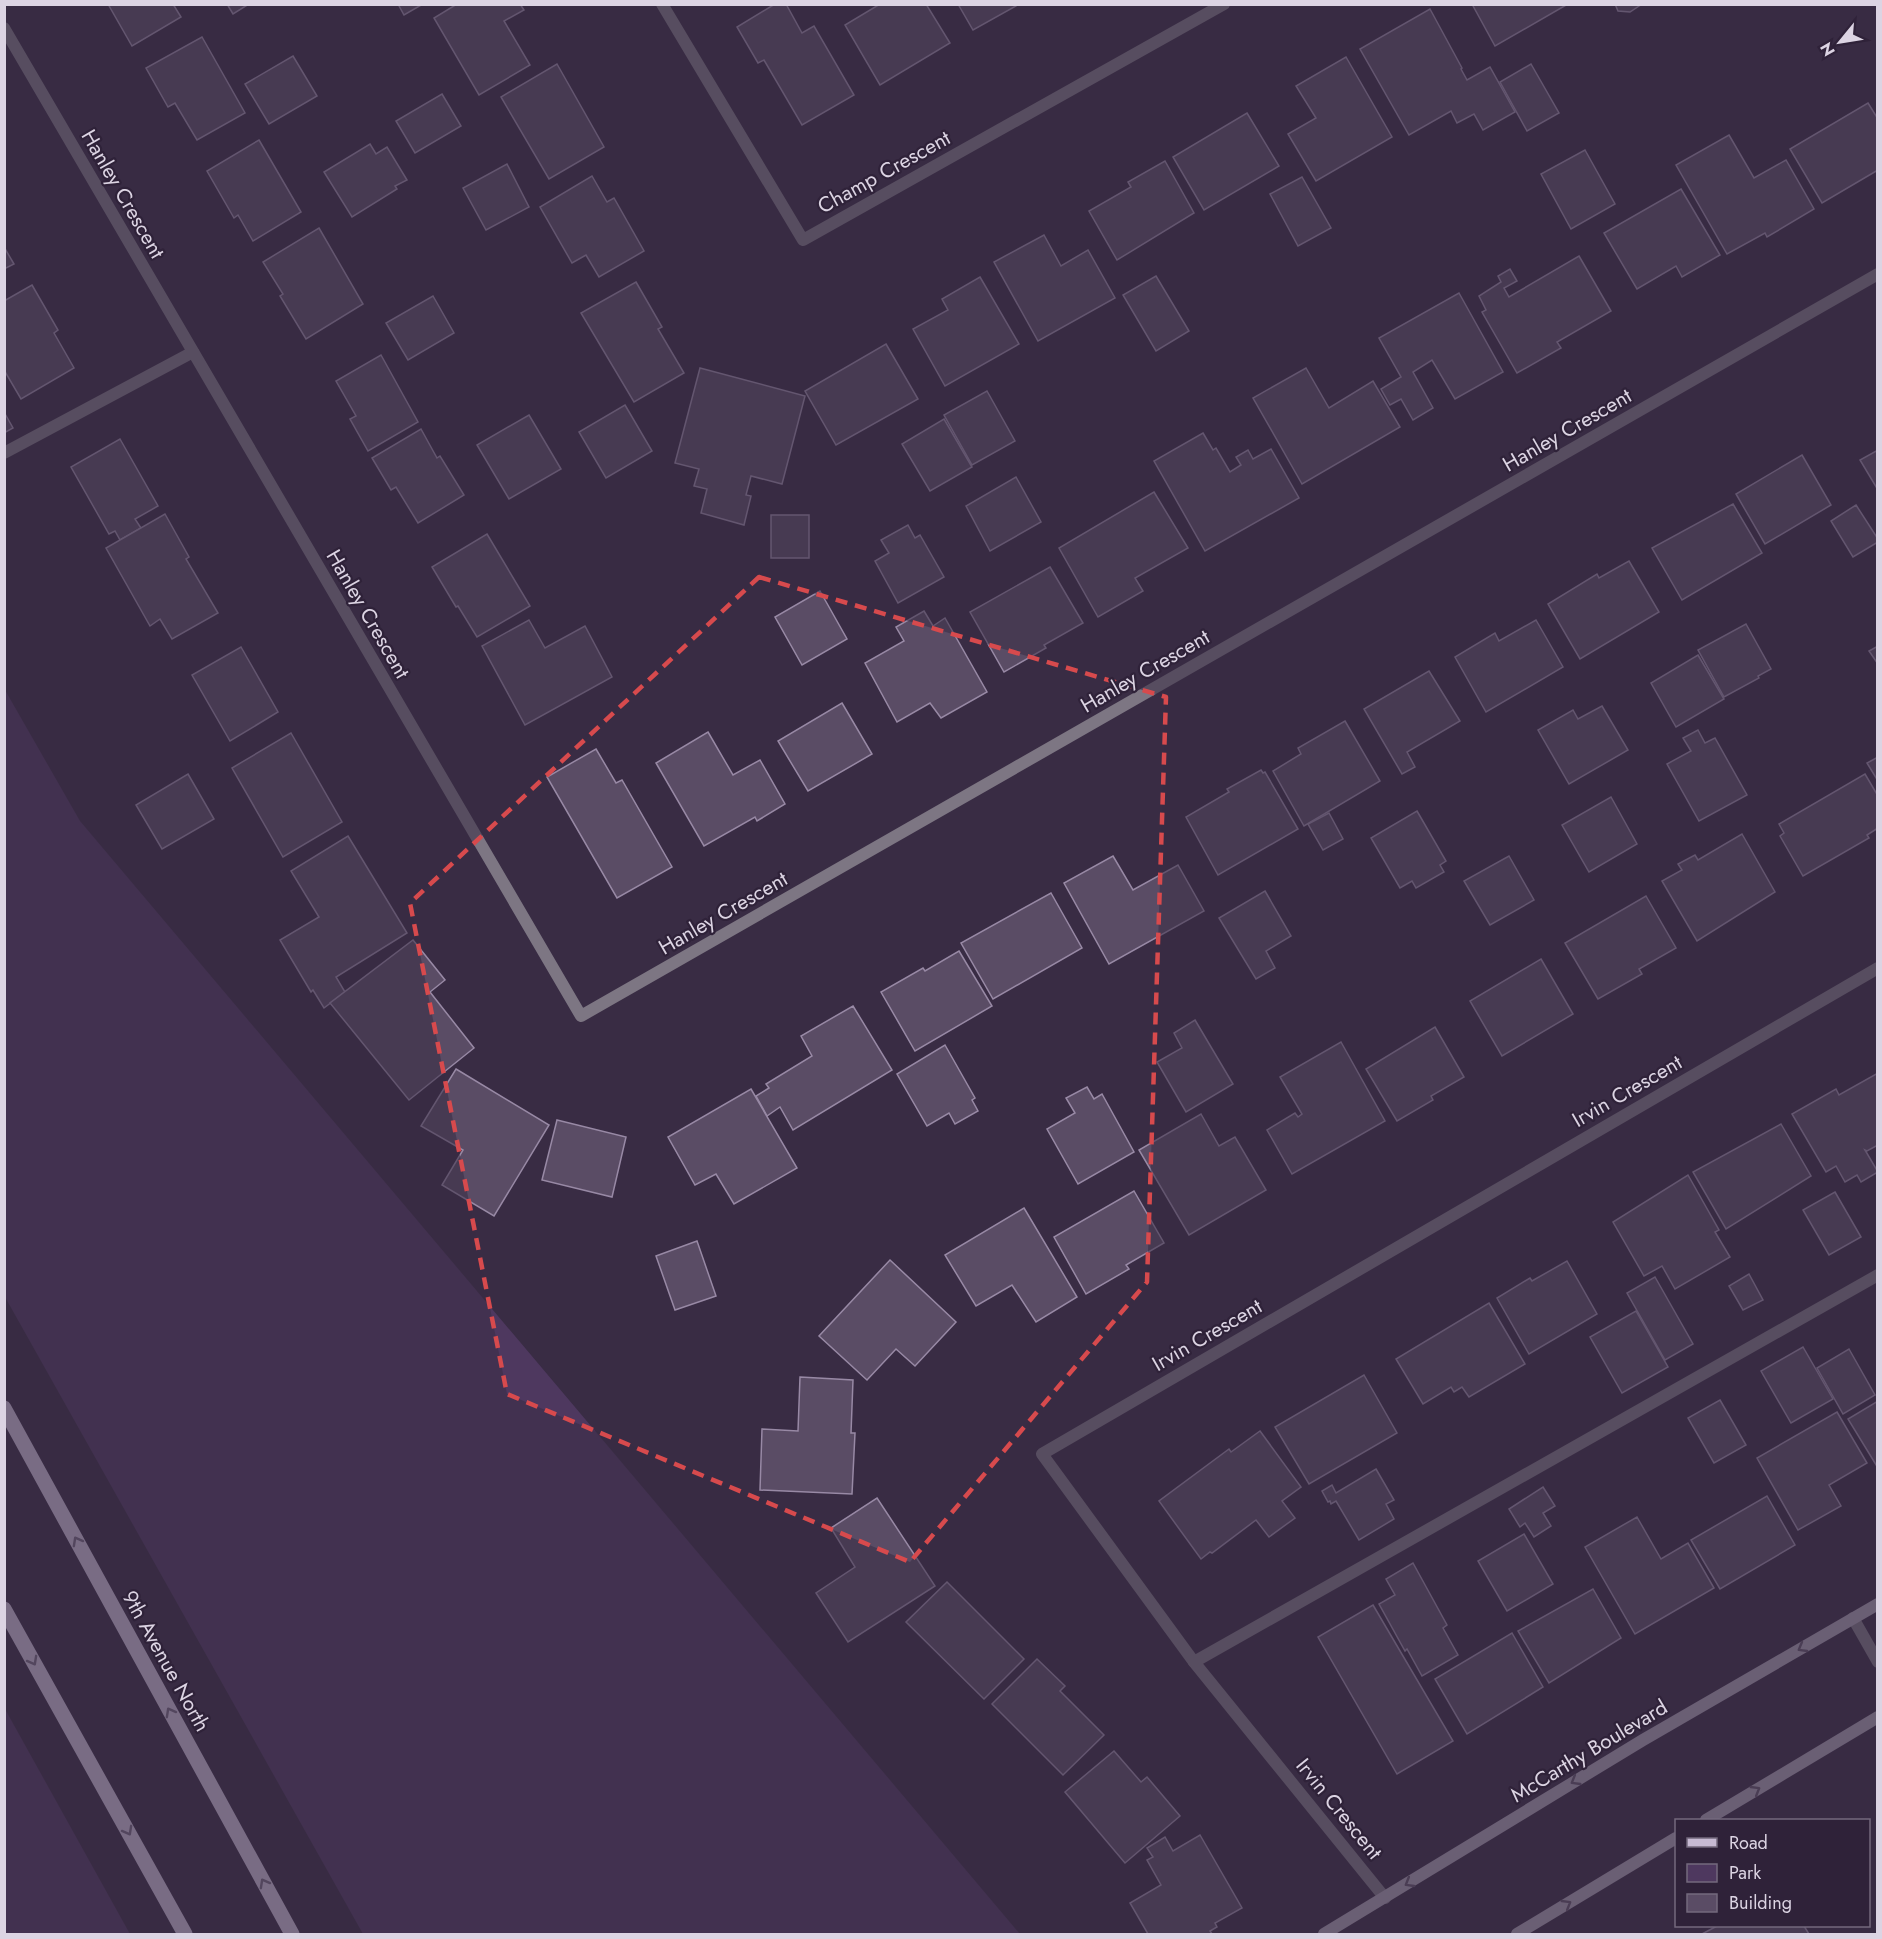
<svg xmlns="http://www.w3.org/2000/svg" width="1882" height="1939" font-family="Jost,sans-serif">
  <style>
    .green { fill: #4e385f }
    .building { fill: #5a4c65; stroke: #9889a5; stroke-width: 1.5 }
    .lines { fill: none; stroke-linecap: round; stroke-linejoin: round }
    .lane { stroke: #7d7683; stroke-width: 12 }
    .street { stroke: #7d7683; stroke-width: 12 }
    .secondary { stroke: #a79db0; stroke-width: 12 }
    .primary { stroke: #c7bad3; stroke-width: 15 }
    .oneway { stroke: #73667e }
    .oneway2 { stroke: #5f5369 }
    .marked { fill: none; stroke: #d74a4d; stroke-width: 4.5; stroke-dasharray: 12 8; stroke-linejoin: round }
    .labels { text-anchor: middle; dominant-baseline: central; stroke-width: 4.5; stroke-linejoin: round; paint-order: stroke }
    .street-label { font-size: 21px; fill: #dcd4e3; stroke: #2f2239 }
  </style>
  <rect width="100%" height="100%" fill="#392c44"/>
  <g class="green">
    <polygon points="5,690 80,821 1020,1934 363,1934 5,1297"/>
    <polygon points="5,1709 130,1934 5,1934"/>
  </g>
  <g class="building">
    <polygon points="108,4 173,4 181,17 132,46"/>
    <polygon points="227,4 249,4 233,14"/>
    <polygon points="398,4 423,4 404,15"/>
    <polygon points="457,4 520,4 524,10 504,21 530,65 479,95 434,18"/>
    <polygon points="775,4 786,4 802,33 814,26 854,95 802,125 764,60 758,63 737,27"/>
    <polygon points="880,4 926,4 950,43 880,85 845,25"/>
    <polygon points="958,4 1015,4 1016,6 973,30"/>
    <polygon points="1472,4 1568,4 1495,46"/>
    <polygon points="1615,4 1642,4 1630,12 1618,11"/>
    <polygon points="1430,9 1462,68 1461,69 1467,80 1490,67 1515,112 1483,130 1474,114 1457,123 1451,111 1409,135 1360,49"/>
    <polygon points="202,37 245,113 197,140 175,103 168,107 146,68"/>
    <polygon points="293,56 317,96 269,124 245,84"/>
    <polygon points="1346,57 1392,137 1316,181 1288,134 1316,118 1296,86"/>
    <polygon points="557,64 604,147 549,179 501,97"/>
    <polygon points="1531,64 1559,113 1527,131 1500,82"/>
    <polygon points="442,94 461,126 415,153 396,121"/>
    <polygon points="1868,103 1878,119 1878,170 1822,203 1790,149"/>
    <polygon points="1247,113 1279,166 1204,210 1173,157"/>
    <polygon points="1729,135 1754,178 1786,160 1814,209 1767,237 1765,233 1727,254 1676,165"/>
    <polygon points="259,140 301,212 253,241 238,215 234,218 207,171"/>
    <polygon points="370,144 376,154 387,147 407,180 395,186 397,189 352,217 324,172"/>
    <polygon points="1585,150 1615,204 1571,229 1541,174"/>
    <polygon points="1165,161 1194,213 1117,260 1089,211 1131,187 1128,182"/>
    <polygon points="507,164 529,207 486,230 463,188"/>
    <polygon points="592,176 607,202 614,198 644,251 599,277 586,255 572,263 540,207"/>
    <polygon points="1302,177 1331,228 1298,246 1270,194"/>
    <polygon points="1681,189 1720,255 1682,277 1676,266 1637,289 1604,233"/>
    <polygon points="319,228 363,304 306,339 280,296 283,294 263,262"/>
    <polygon points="1044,235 1061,266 1088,250 1115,298 1038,341 994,262"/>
    <polygon points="4,247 14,264 4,269"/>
    <polygon points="1579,256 1611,311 1557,342 1561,348 1517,373 1482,312 1486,310 1479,296 1501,282 1498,276 1510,269 1517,281 1504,288 1509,297"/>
    <polygon points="1156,276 1189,331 1156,351 1123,295"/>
    <polygon points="980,277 1019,344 945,386 913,329 948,310 942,299"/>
    <polygon points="636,282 662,327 658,329 684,373 634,402 581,313"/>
    <polygon points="32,285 58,330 54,333 74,368 21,399 4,370 4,301"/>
    <polygon points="1459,293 1503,372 1455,399 1432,360 1413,372 1433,408 1413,420 1401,399 1390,405 1381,389 1401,377 1379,338"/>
    <polygon points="433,296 454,333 408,360 386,323"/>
    <polygon points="886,344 918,399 836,445 805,391"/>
    <polygon points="381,355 418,422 368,451 350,419 356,416 336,381"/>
    <polygon points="700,368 805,396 782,484 751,476 746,495 751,496 744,525 701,513 707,489 694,486 699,469 675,463"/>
    <polygon points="1306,368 1329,408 1373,381 1400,427 1302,484 1253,398"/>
    <polygon points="987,391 1015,441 972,465 944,415"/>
    <polygon points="625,405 652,451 606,478 579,432"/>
    <polygon points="4,412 13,428 4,433"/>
    <polygon points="529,415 561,469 509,499 477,445"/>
    <polygon points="944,419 972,467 930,491 902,444"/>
    <polygon points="421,429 437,458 440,456 464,495 418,523 396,487 391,490 372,458"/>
    <polygon points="1203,433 1213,450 1216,448 1230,472 1241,465 1236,457 1248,450 1253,459 1271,449 1299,498 1205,551 1154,461"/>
    <polygon points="120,439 158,506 135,519 141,528 120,540 115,531 109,534 71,467"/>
    <polygon points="1878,450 1878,490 1860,460"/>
    <polygon points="1802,455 1831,505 1765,544 1736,494"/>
    <polygon points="1016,477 1041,522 990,551 966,506"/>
    <polygon points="1154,492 1188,548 1135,578 1143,591 1098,617 1059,548"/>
    <polygon points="1733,504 1762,553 1682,600 1652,548"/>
    <polygon points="1856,505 1878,539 1878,542 1853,557 1831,521"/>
    <polygon points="165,514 189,557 186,559 218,613 172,639 160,619 150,626 106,548"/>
    <rect x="771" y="515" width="38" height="43"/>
    <polygon points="908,525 915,538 920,535 944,577 898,603 875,561 889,553 881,540"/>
    <polygon points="487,534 530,606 477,637 458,606 456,607 432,567"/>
    <polygon points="1629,561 1659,612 1580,659 1548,604 1597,574 1599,578"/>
    <polygon points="1050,567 1083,623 1044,645 1046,648 1004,672 970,612"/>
    <polygon points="820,591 847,639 802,665 775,617"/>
    <polygon points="924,611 933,626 945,618 987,692 941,718 930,703 897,722 865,663 904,641 896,627"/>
    <polygon points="529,620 545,648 585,626 612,677 525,725 482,646"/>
    <polygon points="1536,620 1563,667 1486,712 1455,657 1495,633 1499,641"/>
    <polygon points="1746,624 1771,669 1758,676 1759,678 1724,697 1698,650"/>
    <polygon points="1878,646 1878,664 1869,651"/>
    <polygon points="241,647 278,712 230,741 192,675"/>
    <polygon points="1698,655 1724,699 1676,727 1651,683"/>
    <polygon points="1429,671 1460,721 1407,752 1415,767 1402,774 1364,709"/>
    <polygon points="842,703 872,754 808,791 778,741"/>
    <polygon points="1602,706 1628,750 1569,784 1538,730 1573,710 1578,719"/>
    <polygon points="1345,721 1380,781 1304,826 1273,771 1301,754 1298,748"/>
    <polygon points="1698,730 1705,743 1715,738 1747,795 1699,821 1667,764 1691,751 1683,738"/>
    <polygon points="708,732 733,775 760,760 785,804 757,821 755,817 704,846 656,763"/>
    <polygon points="291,733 342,822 283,857 232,768"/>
    <polygon points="596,749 616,783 622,780 672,867 617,898 547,777"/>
    <polygon points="1878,757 1878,781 1867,763"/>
    <polygon points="1261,770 1263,773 1265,772 1298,829 1218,875 1186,817 1229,792 1227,789"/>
    <polygon points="188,774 214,819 162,849 136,805"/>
    <polygon points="1865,774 1878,796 1878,828 1867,835 1869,838 1803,876 1780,836 1784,833 1779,824"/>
    <polygon points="1611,797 1637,844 1589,872 1562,825"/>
    <polygon points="1417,811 1446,861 1440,865 1444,872 1416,888 1412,881 1400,888 1371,838"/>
    <polygon points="1329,813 1343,839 1323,850 1308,824"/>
    <polygon points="1742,834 1775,892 1697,941 1662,881 1682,870 1678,864 1695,855 1698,860"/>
    <polygon points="348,836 407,933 336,977 345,992 324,1008 313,990 311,992 280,940 319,917 291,871"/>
    <polygon points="1113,856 1133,890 1178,865 1204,911 1109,964 1064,883"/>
    <polygon points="1509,856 1534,900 1490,925 1464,881"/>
    <polygon points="1265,891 1291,936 1266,951 1275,968 1256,979 1219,918"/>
    <polygon points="1051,893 1082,948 993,999 961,943"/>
    <polygon points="1646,896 1676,948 1639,969 1642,974 1598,999 1565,943"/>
    <polygon points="413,940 445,980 430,992 474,1048 409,1100 330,1003"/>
    <polygon points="959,951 992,1006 915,1051 881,992 923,968 925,971"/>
    <polygon points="1541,959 1573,1014 1502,1056 1470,1001"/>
    <polygon points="853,1006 892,1070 793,1130 780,1107 767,1116 756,1096 769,1088 766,1084 812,1056 801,1036"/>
    <polygon points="1195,1020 1233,1084 1186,1112 1157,1062 1182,1048 1174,1033"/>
    <polygon points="1435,1027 1464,1077 1431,1096 1433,1100 1397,1121 1366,1069"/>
    <polygon points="1341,1042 1385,1121 1292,1174 1267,1130 1295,1113 1298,1117 1302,1114 1280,1077"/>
    <polygon points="945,1045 975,1098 972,1100 978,1111 955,1124 949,1113 927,1126 897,1074"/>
    <polygon points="456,1069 549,1125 494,1216 442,1185 463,1150 421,1126"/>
    <polygon points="1878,1073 1878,1145 1867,1151 1865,1150 1878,1172 1861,1182 1857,1175 1845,1182 1836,1166 1826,1172 1792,1114 1836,1089 1839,1095"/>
    <polygon points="1087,1087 1094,1099 1102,1094 1134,1152 1078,1184 1047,1129 1075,1113 1066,1098"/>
    <polygon points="751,1089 797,1168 734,1204 716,1174 695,1185 668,1137"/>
    <polygon points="1201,1114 1219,1146 1235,1137 1266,1190 1189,1235 1139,1150"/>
    <polygon points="557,1120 626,1137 612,1197 542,1180"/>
    <polygon points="1781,1124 1811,1176 1726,1229 1693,1172"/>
    <polygon points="1688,1175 1719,1230 1715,1232 1730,1257 1675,1289 1662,1266 1644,1276 1613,1222"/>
    <polygon points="1134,1191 1164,1243 1126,1265 1129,1269 1086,1294 1054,1237"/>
    <polygon points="1835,1192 1861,1237 1829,1255 1803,1210"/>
    <polygon points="1024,1208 1077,1297 1036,1322 1012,1285 976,1306 945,1255"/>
    <polygon points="697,1241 716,1296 675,1310 656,1256"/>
    <polygon points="890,1260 956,1322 915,1366 896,1349 867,1380 819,1336"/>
    <polygon points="1567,1261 1597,1314 1529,1354 1497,1298 1530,1278 1532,1281"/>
    <polygon points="1749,1274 1763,1300 1743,1310 1729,1286"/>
    <polygon points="1655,1277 1693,1344 1665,1360 1627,1293"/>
    <polygon points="1489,1303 1525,1364 1469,1397 1462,1387 1454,1392 1451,1387 1423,1404 1396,1359"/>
    <polygon points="1636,1311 1668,1367 1622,1393 1590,1337"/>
    <polygon points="1803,1347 1833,1399 1791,1423 1761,1371"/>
    <polygon points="1849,1349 1875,1395 1843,1414 1817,1368"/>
    <polygon points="1364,1375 1397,1433 1309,1484 1275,1427"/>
    <polygon points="800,1377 853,1380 851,1433 855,1433 852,1494 760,1490 762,1429 798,1431"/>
    <polygon points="1720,1400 1746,1445 1714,1463 1688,1418"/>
    <polygon points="1878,1401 1878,1468 1848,1419"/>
    <polygon points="1837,1412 1867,1463 1829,1485 1841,1506 1798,1530 1757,1458"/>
    <polygon points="1260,1431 1301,1487 1282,1501 1295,1518 1269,1537 1256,1520 1212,1553 1210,1552 1201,1559 1159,1501 1229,1449 1231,1452"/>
    <polygon points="1376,1469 1394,1500 1386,1504 1394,1519 1359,1540 1336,1501 1331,1504 1330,1501 1328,1502 1322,1491 1332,1485 1336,1493"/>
    <polygon points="1543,1487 1555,1506 1543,1513 1551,1526 1534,1537 1525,1523 1520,1527 1509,1509"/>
    <polygon points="1767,1496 1795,1545 1720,1589 1691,1540"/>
    <polygon points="877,1498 935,1586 848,1642 816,1593 855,1567 831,1528"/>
    <polygon points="1637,1517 1661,1559 1688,1543 1714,1588 1635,1634 1585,1547"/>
    <polygon points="1524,1534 1553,1584 1507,1611 1478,1561"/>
    <polygon points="1413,1563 1447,1625 1443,1628 1458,1655 1422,1676 1407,1649 1405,1651 1379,1604 1395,1595 1386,1579"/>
    <polygon points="947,1582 1024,1659 984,1699 906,1622"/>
    <polygon points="1593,1589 1621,1638 1549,1683 1518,1631"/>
    <polygon points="1373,1605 1453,1741 1397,1774 1318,1637"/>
    <polygon points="1512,1633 1543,1687 1467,1734 1435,1679"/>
    <polygon points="1037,1659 1065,1686 1060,1691 1104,1735 1063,1775 992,1704"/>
    <polygon points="1114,1751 1141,1782 1147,1777 1180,1816 1125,1863 1065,1792"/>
    <polygon points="1200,1835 1242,1908 1215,1923 1217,1927 1210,1931 1212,1934 1148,1934 1130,1903 1161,1885 1147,1860 1153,1857 1147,1848 1165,1837 1173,1851"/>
    <polygon points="1717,1926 1804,1926 1809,1934 1702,1934"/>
  </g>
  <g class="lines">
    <g class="lane">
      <polyline points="4,453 193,352"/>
      <polyline points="1853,1618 1878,1662"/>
      <polyline points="1194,1662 1878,1275"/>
    </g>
    <g class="street">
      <polyline points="662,4 803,240 1224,4"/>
      <polyline points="4,28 581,1016 1878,274"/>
      <polyline points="1385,1898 1194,1662 1042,1454 1878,968"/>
    </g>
    <g class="secondary">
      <polyline points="1706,1820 1878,1717"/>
      <polyline points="1324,1934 1643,1740 1878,1604"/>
      <polyline points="1517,1934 1676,1838"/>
    </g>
    <g class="primary">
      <polyline points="4,1408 292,1934"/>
      <polyline points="4,1609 185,1934"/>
    </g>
  </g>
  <defs><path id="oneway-chevron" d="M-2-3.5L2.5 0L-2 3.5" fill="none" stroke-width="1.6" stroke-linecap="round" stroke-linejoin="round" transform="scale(1.5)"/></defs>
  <g class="oneway">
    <use href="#oneway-chevron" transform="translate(77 1541) rotate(-119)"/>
    <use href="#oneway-chevron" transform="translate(33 1661) rotate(61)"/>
    <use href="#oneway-chevron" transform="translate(170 1712) rotate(-119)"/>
    <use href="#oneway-chevron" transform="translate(128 1831) rotate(61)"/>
    <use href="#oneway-chevron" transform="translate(264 1883) rotate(-119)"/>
  </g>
  <g class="oneway2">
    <use href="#oneway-chevron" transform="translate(1802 1648) rotate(150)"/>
    <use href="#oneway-chevron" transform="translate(1575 1781) rotate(149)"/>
    <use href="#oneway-chevron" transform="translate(1756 1790) rotate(-31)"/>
    <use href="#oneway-chevron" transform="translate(1409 1883) rotate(149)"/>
    <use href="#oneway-chevron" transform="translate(1567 1904) rotate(-31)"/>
  </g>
  <path d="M0 0H1882V1939H0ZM759,577L1166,697L1147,1282L910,1562L507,1394L410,903Z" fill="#392c44" fill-opacity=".55" fill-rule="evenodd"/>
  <path class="marked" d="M759,577L1166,697L1147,1282L910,1562L507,1394L410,903Z"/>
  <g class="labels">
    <g class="street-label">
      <text transform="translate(884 172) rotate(-29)">Champ Crescent</text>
      <text transform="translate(123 194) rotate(60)">Hanley Crescent</text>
      <text transform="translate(1567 430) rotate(-30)">Hanley Crescent</text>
      <text transform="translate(368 614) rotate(60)">Hanley Crescent</text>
      <text transform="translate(1145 671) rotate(-30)">Hanley Crescent</text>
      <text transform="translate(723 913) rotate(-30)">Hanley Crescent</text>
      <text transform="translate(1627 1091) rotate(-30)">Irvin Crescent</text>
      <text transform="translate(1207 1335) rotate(-30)">Irvin Crescent</text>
      <text transform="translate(166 1661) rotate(61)">9th Avenue North</text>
      <text transform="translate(1589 1751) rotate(-31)">McCarthy Boulevard</text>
      <text transform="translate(1339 1809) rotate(51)">Irvin Crescent</text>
    </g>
  </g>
  <rect width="1882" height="1939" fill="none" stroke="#dcd4e3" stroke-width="12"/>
  <rect x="1675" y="1819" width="195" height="108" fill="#2f2239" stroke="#74697d" stroke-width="1.5"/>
  <rect x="1687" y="1838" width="30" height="9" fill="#c7bad3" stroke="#74697d" stroke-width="1.5"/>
  <text x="1729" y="1849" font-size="18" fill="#dcd4e3">Road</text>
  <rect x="1687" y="1864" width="30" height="18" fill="#4e385f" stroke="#74697d" stroke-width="1.5"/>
  <text x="1729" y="1879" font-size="18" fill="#dcd4e3">Park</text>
  <rect x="1687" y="1894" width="30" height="18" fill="#5a4c65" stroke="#74697d" stroke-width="1.5"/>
  <text x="1729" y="1909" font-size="18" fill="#dcd4e3">Building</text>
  <g transform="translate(1840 42) rotate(240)" stroke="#2f2239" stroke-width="4.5" paint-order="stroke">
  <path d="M0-4.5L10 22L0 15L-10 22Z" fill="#dcd4e3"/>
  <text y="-9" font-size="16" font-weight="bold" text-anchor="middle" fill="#dcd4e3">N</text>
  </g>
</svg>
